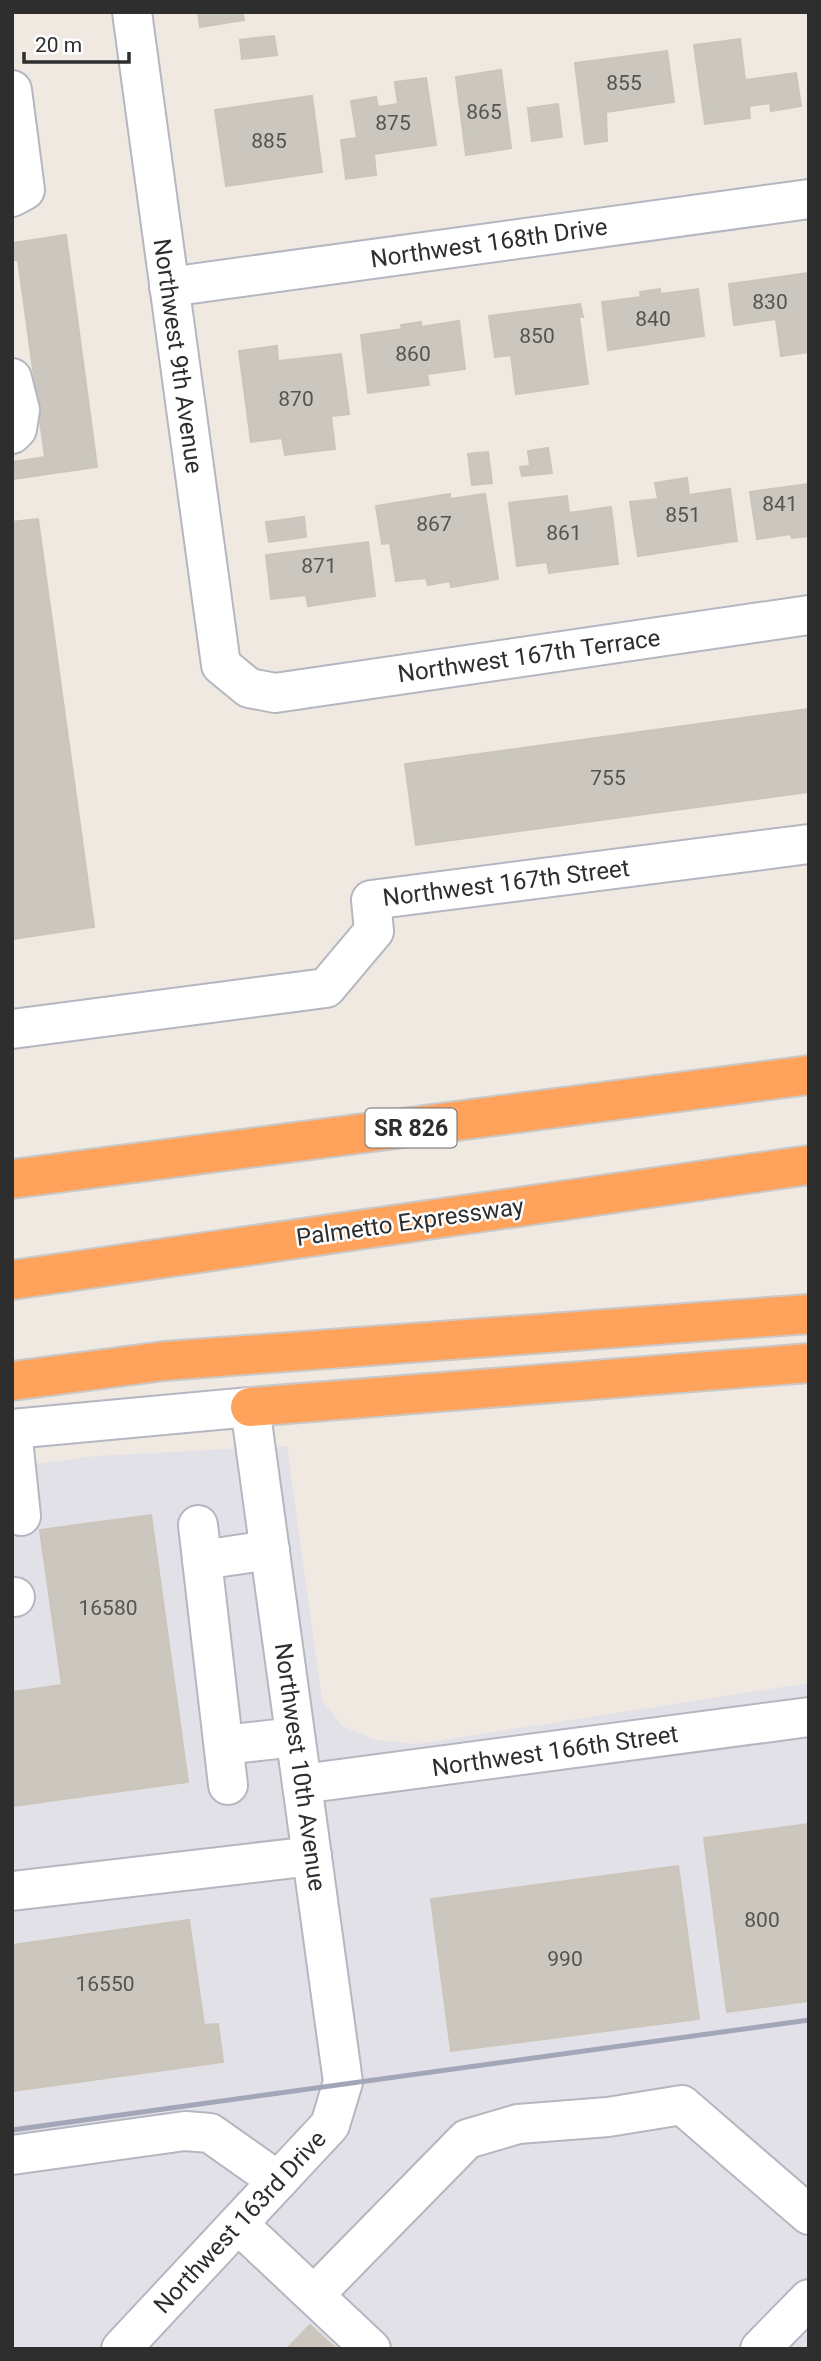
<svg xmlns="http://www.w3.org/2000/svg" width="821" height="2361" font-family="Roboto,sans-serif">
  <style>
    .industrial { fill: #e3e1e8 }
    .building { fill: #cbc7bf; stroke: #cbc5ba; stroke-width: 2 }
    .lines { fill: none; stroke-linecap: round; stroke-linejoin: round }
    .minor-casing { stroke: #b4b7c1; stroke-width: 42 }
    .highway-casing { stroke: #c9c9c9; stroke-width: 42 }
    .minor { stroke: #fff; stroke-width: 38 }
    .highway { stroke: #ffa35c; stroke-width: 38 }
    .rail { stroke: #a3a6b8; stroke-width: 5 }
    .labels { text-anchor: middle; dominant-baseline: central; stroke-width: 5; stroke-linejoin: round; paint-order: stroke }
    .number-label { font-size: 21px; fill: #555452 }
    .shield { fill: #fff; stroke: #6d6d6d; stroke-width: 2 }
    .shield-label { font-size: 23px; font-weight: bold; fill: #2e2e2e }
    .street-label { font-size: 24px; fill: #2e2e2e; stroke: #fff }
  </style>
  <rect width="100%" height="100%" fill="#efe9e1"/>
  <polygon class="industrial" points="287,1446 322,1700 342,1726 375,1740 416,1744 809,1683 809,2349 12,2349 12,1467 96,1456"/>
  <g class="building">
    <polygon points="198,12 242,12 244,20 200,27"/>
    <polygon points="274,36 277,55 242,59 240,40"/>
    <polygon points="740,39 745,80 796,73 801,106 771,111 770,103 749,106 750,118 705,124 694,45"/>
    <polygon points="667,51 674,102 606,112 607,141 585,144 575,63"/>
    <polygon points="501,70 511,148 466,155 456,77"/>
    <polygon points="426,78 436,145 374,154 376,175 346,179 341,140 357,138 351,101 376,97 378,107 398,104 395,82"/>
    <polygon points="312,96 322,172 226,186 215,110"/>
    <polygon points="558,104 562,137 532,141 528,108"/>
    <polygon points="66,235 97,467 12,479 12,462 45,457 18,260 12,260 12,243"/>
    <polygon points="809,273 809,352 781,356 776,319 734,325 729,284"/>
    <polygon points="660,289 660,294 698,289 704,336 608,350 602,302 641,297 640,292"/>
    <polygon points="580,304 583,317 579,317 588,384 516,394 511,355 495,357 489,316"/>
    <polygon points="459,321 465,369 427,374 429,385 368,393 361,335 402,329 401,325 421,322 421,327"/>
    <polygon points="277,346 278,361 341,354 349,414 331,416 335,449 285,455 282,438 251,442 239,351"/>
    <polygon points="548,448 552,473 522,476 520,467 530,466 528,451"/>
    <polygon points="488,452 492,483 472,485 468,454"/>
    <polygon points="687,478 689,495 730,489 737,541 638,556 630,502 658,499 655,483"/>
    <polygon points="809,484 809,536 792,538 791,534 757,539 750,492"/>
    <polygon points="450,494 450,499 485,494 498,579 451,587 450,581 428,585 426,578 396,581 390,543 382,544 376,506"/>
    <polygon points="567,496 569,513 611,507 618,564 549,573 547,562 517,566 509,503"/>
    <polygon points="304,517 306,537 269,542 266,522"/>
    <polygon points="38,519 94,927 12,939 12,522"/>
    <polygon points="368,542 375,596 308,606 306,595 271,599 266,555"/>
    <polygon points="809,709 809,792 416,845 405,764"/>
    <polygon points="151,1515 188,1782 12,1806 12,1688 13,1692 62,1685 40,1530"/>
    <polygon points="809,1824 809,2001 727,2012 704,1838"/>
    <polygon points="678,1866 699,2019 451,2051 431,1899"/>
    <polygon points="189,1920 204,2025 218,2024 223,2062 12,2091 12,1945"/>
    <polygon points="310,2325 336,2349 287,2349"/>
  </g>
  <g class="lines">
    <g class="minor-casing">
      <g id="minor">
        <polyline points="132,12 221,665 249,688 275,693 809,615"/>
        <polyline points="12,90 25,190 12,197"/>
        <polyline points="169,287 809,199"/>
        <polyline points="12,378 20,410 17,429 12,434"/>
        <polyline points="12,1029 326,988 374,931 371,900 809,844"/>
        <polyline points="12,1429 250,1407 343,2082 330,2125 121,2349"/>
        <polyline points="12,1430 21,1516"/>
        <polyline points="198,1525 228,1785"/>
        <polyline points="202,1560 270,1550"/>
        <polyline points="12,1597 15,1597"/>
        <polyline points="224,1745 295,1737"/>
        <polyline points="302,1784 809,1717"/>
        <polyline points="12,1891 312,1856"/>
        <polyline points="12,2155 185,2131 210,2133 278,2181"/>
        <polyline points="238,2224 371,2349"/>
        <polyline points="314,2295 467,2139 518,2124 608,2117 682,2105 809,2215"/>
        <polyline points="760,2349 809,2299"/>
      </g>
    </g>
    <g class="highway-casing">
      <g id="highway">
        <polyline points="12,1179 809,1075"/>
        <polyline points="12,1280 809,1165"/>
        <polyline points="12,1381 164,1361 809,1314"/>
        <polyline points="250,1407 809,1363"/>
      </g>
    </g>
    <use href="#minor" class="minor"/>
    <use href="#highway" class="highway"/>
    <polyline class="rail" points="12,2130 809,2020"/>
  </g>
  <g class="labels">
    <g class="number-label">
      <text x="624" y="83">855</text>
      <text x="484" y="112">865</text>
      <text x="393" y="123">875</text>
      <text x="269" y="141">885</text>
      <text x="770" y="302">830</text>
      <text x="653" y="319">840</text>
      <text x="537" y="336">850</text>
      <text x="413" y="354">860</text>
      <text x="296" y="399">870</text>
      <text x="780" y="504">841</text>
      <text x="683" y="515">851</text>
      <text x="434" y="524">867</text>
      <text x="564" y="533">861</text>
      <text x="319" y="566">871</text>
      <text x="608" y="778">755</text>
      <text x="108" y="1608">16580</text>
      <text x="762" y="1920">800</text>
      <text x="565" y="1959">990</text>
      <text x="105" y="1984">16550</text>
    </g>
    <rect class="shield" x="365.5" y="1108.5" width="91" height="39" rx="5"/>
    <g class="shield-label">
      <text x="411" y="1128">SR 826</text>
    </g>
    <g class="street-label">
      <text transform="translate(489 243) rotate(-8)">Northwest 168th Drive</text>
      <text transform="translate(178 356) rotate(82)">Northwest 9th Avenue</text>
      <text transform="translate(529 656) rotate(-8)">Northwest 167th Terrace</text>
      <text transform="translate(506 883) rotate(-7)">Northwest 167th Street</text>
      <text transform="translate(410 1222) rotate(-8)">Palmetto Expressway</text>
      <text transform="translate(555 1751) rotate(-8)">Northwest 166th Street</text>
      <text transform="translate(300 1767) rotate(82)">Northwest 10th Avenue</text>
      <text transform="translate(240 2222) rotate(-47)">Northwest 163rd Drive</text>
    </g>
  </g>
  <rect width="821" height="2361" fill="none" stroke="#2e2e2e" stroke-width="28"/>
  <path d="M24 52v10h105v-10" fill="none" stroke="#2e2e2e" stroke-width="3.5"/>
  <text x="35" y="52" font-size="21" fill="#2e2e2e" stroke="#ffffff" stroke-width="5" paint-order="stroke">20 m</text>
</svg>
